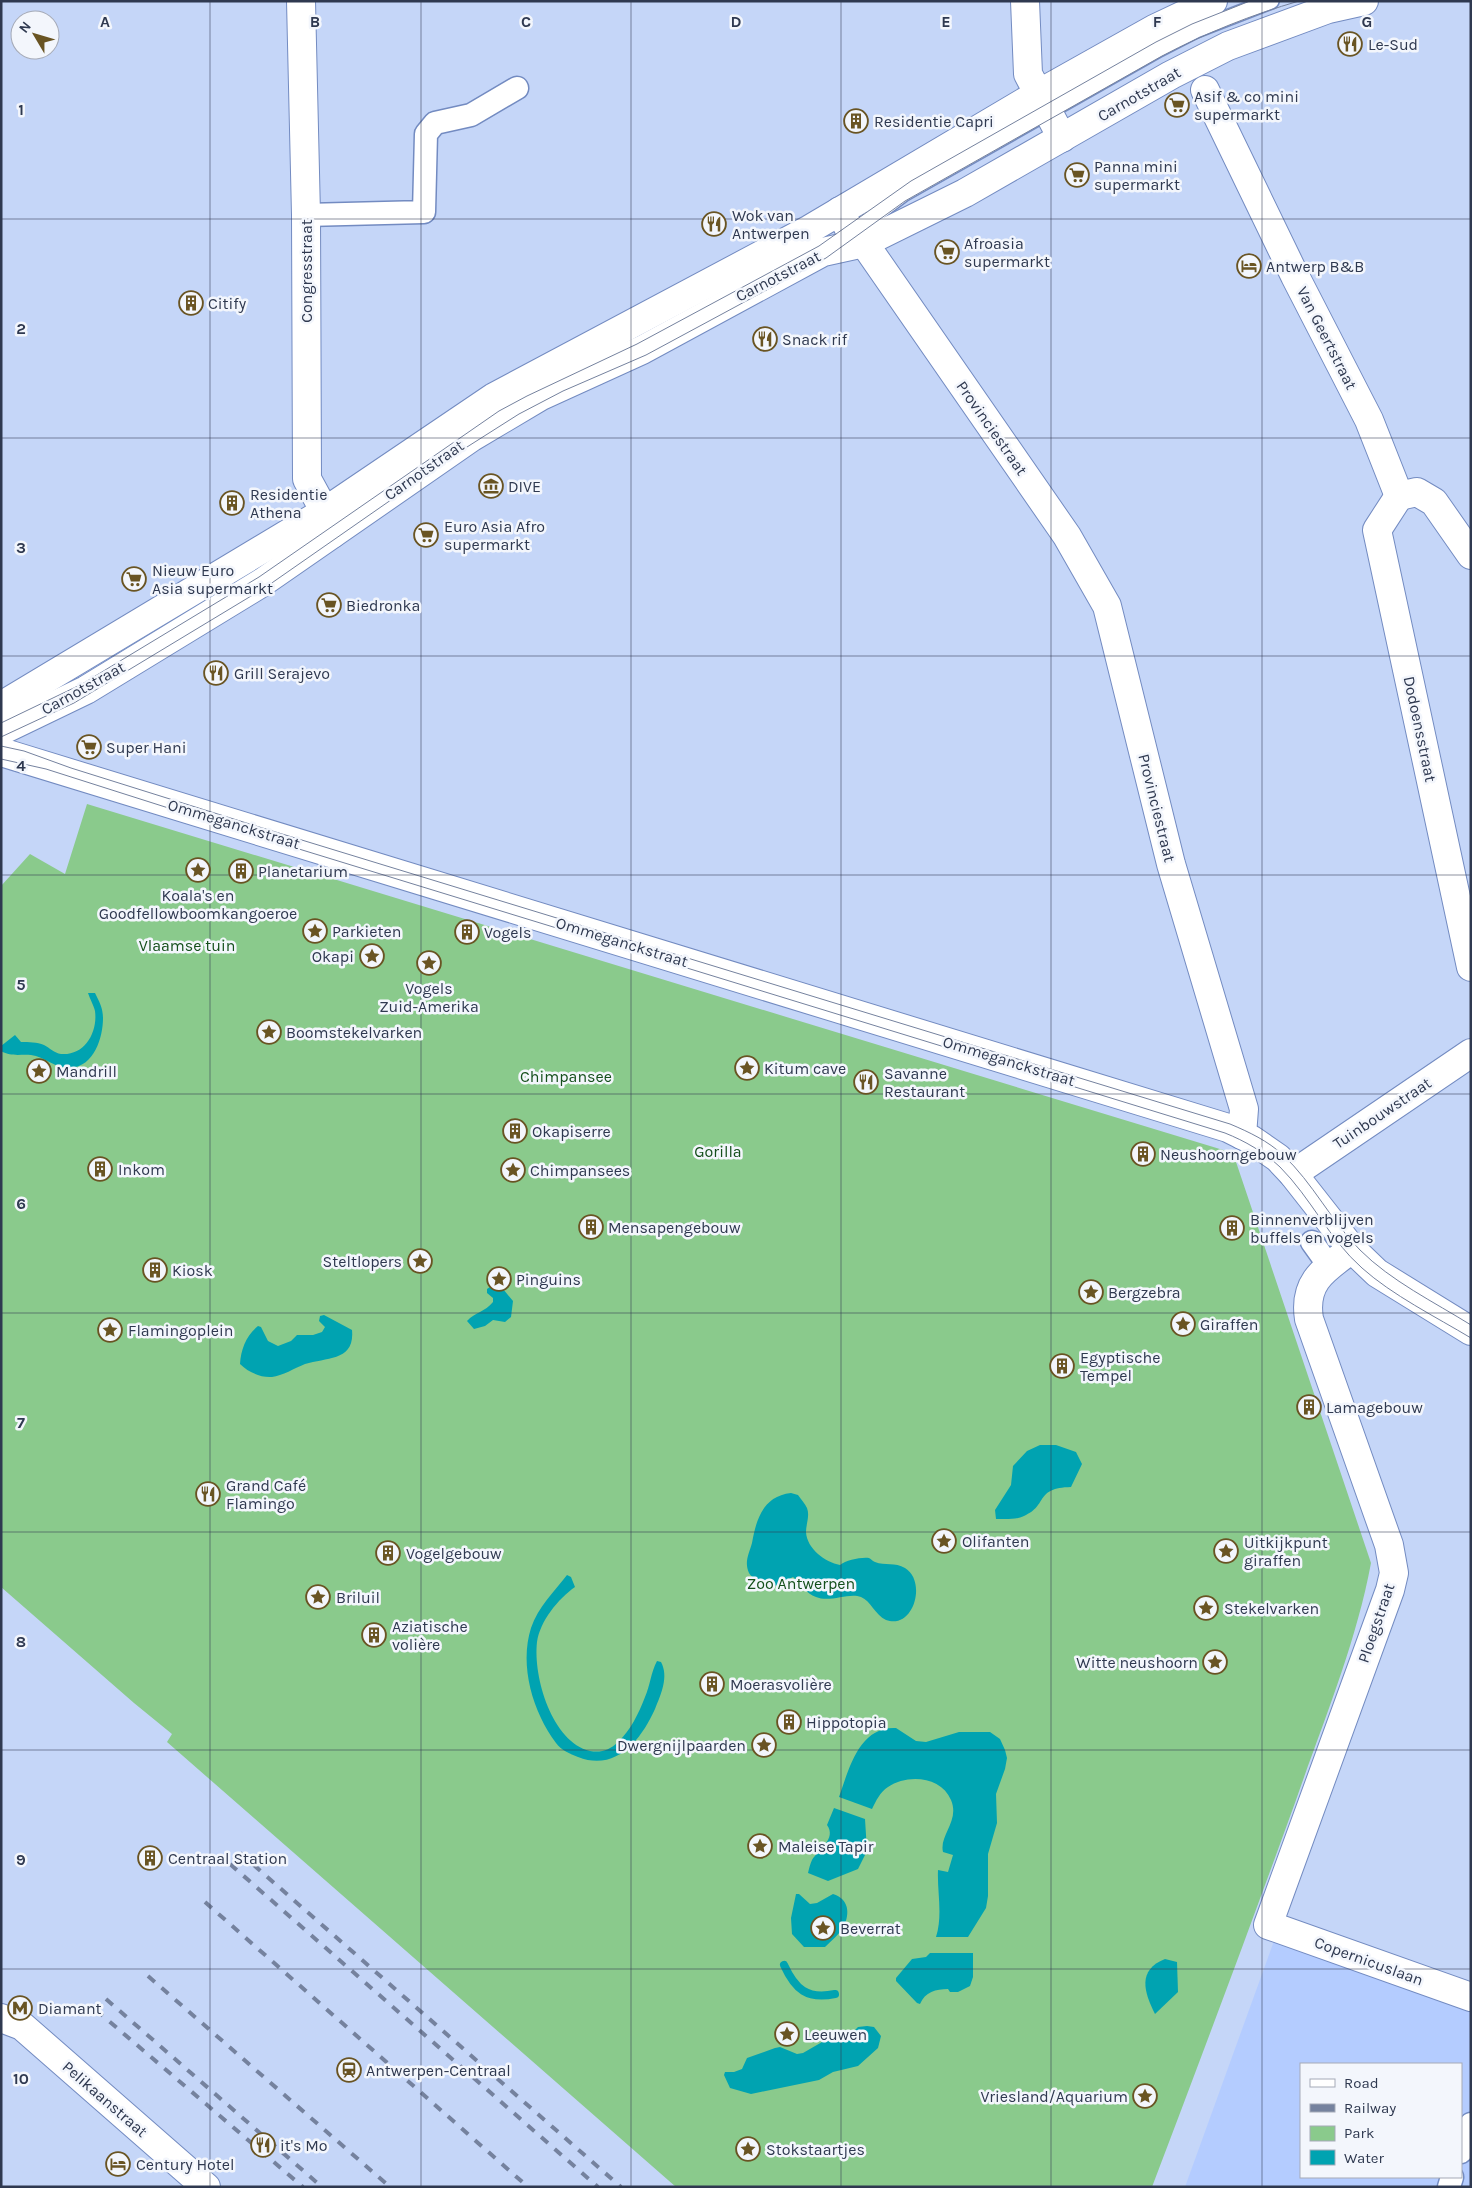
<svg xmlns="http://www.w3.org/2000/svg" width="1472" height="2188" font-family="Karla,sans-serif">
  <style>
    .built { fill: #b4ccff; fill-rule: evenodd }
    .green { fill: #8aca8c }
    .water { fill: #00a3b1 }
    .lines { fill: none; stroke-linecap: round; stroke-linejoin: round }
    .stream { stroke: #00a3b1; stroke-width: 8 }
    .service-casing { stroke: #738bc1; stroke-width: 18 }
    .pedestrian-casing { stroke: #738bc1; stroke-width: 25 }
    .minor-casing { stroke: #738bc1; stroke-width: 30 }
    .tertiary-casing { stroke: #738bc1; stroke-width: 30 }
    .secondary-casing { stroke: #738bc1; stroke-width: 30 }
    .service { stroke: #fff; stroke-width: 15 }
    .pedestrian { stroke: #fff; stroke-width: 22 }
    .minor { stroke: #fff; stroke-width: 28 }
    .tertiary { stroke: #fff; stroke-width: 28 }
    .secondary { stroke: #fff; stroke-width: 28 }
    .tram { stroke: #75829e; stroke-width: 1 }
    .rail { stroke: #75829e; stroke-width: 4; stroke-dasharray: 9 9; stroke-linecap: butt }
    .grid { fill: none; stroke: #2f3950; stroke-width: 1; stroke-opacity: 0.55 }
    .labels { text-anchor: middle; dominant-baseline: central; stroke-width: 5; stroke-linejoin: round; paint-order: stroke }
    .poi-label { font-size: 16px; fill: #2f3950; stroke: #f3f6fc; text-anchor: start }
    .street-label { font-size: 16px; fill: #2f3950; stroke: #f3f6fc }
    .park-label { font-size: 16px; fill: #144f1b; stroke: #f3f6fc }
    .grid-label { font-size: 16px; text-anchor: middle; font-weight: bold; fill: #2f3950; stroke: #f3f6fc; stroke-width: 5; stroke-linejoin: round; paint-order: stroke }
  </style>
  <rect width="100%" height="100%" fill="#c5d6f8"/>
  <path class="built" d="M1283,1916L1471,1982V2187H1185ZM1301,2064H1461V2177H1301Z"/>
  <path class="green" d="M87,804L1233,1153L1371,1563C1356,1644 1323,1722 1296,1800C1249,1930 1201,2058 1152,2187H676L167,1742L172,1734L134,1703L1,1587V886L30,854L65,874Z"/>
  <g class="water">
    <path d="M88,993H95C99,1001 103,1008 103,1018C103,1038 94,1066 71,1068C56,1069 45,1057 31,1055C20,1054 12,1057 1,1051V1046L15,1035L21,1042C29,1042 37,1042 44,1045C50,1048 54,1053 61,1054C84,1056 98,1033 95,1011C94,1006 90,999 88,993Z"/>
    <path d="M493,1285L503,1289L513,1301L511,1317L505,1322L493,1320L485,1326L474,1329L467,1321C475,1312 485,1312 493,1302V1298L487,1293V1289Z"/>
    <path d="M324,1315L352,1330C355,1361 327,1357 305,1364C295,1368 282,1376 272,1377C261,1378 248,1372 240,1364C241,1349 246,1336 258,1326L261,1327L268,1341L278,1346L291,1341L297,1335H313L322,1332L325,1327L319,1321L320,1316Z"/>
    <path d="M1040,1445H1056L1076,1452L1082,1464L1071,1487C1034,1488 1049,1505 1024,1516C1016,1520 1005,1519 996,1519L995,1510L1011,1485L1013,1466L1027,1451Z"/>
    <path d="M791,1493L798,1495C801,1499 805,1504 807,1508C810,1516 806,1524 806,1532C807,1549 825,1562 840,1565C846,1560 861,1557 869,1558C871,1559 874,1562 875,1562C885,1566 895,1562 905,1568C927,1581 914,1630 886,1620C875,1615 871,1601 861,1597C849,1592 830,1603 816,1597C806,1594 801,1583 793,1577L775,1586H768C762,1581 753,1580 749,1573C744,1562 749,1554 752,1543C756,1520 763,1496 791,1493Z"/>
    <path d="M567,1575L571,1577L575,1587C558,1599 540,1621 537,1642C533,1677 552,1742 590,1751C601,1753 610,1750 618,1742C630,1731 639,1713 645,1697C650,1686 651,1672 657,1661L661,1662C669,1677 661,1694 655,1709C641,1740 616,1772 578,1757C570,1754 561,1750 556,1743C533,1712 519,1666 531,1628C538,1607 554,1592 567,1575Z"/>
    <path d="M896,1728L916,1741L926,1742L959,1732H990L1000,1739L1005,1750L1007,1758L1005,1769L996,1794L997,1823L988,1854V1896L986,1908L968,1937H936C943,1915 937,1892 938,1870L948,1872L953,1855L943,1852C939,1835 960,1821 951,1800C941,1776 907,1774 888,1787C880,1792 876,1801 872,1809L839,1797C849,1769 859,1726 896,1728Z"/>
    <path d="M834,1808L865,1819L867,1851L858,1869L828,1881L808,1873C809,1869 810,1864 812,1860C818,1850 837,1839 827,1825Z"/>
    <path d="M796,1894H799L810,1904L817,1903L833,1894C849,1899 850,1913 844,1926C840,1934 831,1941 825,1947H804L792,1934L791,1918Z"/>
    <path d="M930,1953H973V1977L970,1986L958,1992H950L948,1989C936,1989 925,1992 920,2004L917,2003L896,1981V1978L912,1959L926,1957Z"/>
    <path d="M1165,1959L1177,1962L1178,1992L1155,2014C1144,1992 1137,1970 1165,1959Z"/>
    <polygon points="867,2026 874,2027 881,2036 878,2048 858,2066 833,2072 819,2080 751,2094 730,2088 724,2075 725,2072 734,2072 742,2069 747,2058 775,2048 780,2047 797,2054 803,2053 829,2038 849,2036 858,2027"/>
  </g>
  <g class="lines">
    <path class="stream" d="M784,1965C795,1989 807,2000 835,1994"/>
    <g class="service-casing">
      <polyline id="service" points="847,236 903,194 1159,49 1196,30 1271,1"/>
    </g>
    <g class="pedestrian-casing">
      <g id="pedestrian">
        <polyline points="306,215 424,212 426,134 435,123 471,115 517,88"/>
        <polyline points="1312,1242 1322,1256"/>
        <polyline points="1461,2152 1471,2124"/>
        <polyline points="1449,2187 1452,2177"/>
      </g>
    </g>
    <g class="minor-casing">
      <g id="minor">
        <polyline points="301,1 306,215 307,479 319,501 332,534"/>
        <polyline points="1205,90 1295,276 1369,420 1399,496"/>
        <polyline points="840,211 848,227 864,243 1067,536 1107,606 1171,864 1244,1109 1242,1135"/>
        <polyline points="1399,496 1377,530 1471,967"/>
        <polyline points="1399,496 1417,492 1434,502 1471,555"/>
        <polyline points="1,752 1228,1128 1252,1140 1278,1158 1293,1174 1352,1249 1377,1273 1471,1331"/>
        <polyline points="1293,1174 1471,1053"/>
        <path d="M1352,1249C1325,1269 1303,1281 1309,1319L1389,1545L1394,1573L1390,1590L1268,1925L1471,1997"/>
        <polyline points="1,2018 22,2026 206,2187"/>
      </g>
    </g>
    <g class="tertiary-casing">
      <polyline id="tertiary" points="1025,1 1028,74 1062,138"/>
    </g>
    <g class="secondary-casing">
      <g id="secondary">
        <polyline points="1,706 324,512 494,397 810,229 1038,94 1154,29 1213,1"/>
        <polyline points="1,731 86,690 263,582 472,437 541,396 642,350 823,252 864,243 965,193 1171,75 1228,46 1328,9 1364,1"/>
      </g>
    </g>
    <use href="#service" class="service"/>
    <use href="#pedestrian" class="pedestrian"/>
    <use href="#minor" class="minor"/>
    <use href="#tertiary" class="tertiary"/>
    <use href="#secondary" class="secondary"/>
    <g class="tram">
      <polyline points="1,723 82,684 259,577 499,411 527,396 637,344 819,246 911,181 1156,42 1192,24 1250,1"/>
      <path d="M1,737L74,703L266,587L467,447L519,414L563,391L646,355L826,258L905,201L1162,56C1206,33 1251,15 1299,1"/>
      <path d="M1,746L24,751L71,768L256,826L1230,1124C1249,1132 1268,1141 1283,1155C1313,1183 1331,1221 1360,1250C1391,1281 1434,1302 1471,1325"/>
      <path d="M1,759L46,769L250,834L1225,1133C1245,1141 1264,1152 1280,1167C1311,1198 1329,1239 1362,1268C1392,1295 1436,1317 1471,1338"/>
    </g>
    <g class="rail">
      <polyline points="240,1853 621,2187"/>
      <polyline points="230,1864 598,2187"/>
      <polyline points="205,1902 528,2187"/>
      <polyline points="148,1976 390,2187"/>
      <polyline points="106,1999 322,2187"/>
      <polyline points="96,2010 303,2187"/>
    </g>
  </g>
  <path class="grid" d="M210,1V2187M421,1V2187M631,1V2187M841,1V2187M1051,1V2187M1262,1V2187M1,219H1471M1,438H1471M1,656H1471M1,875H1471M1,1094H1471M1,1313H1471M1,1532H1471M1,1750H1471M1,1969H1471"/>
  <defs>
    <g id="restaurant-ring" transform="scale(1.25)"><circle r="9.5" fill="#f3f6fc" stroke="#695423" stroke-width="1.5"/><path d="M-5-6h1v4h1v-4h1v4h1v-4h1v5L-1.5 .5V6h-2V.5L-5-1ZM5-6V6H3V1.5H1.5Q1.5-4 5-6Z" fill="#695423"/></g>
    <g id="supermarket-ring" transform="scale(1.25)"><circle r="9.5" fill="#f3f6fc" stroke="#695423" stroke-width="1.5"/><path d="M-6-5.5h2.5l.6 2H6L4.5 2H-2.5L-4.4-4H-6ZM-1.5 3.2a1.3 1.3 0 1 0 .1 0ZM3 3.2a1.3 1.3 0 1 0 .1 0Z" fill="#695423"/></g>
    <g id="building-ring" transform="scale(1.25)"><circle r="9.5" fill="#f3f6fc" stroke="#695423" stroke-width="1.5"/><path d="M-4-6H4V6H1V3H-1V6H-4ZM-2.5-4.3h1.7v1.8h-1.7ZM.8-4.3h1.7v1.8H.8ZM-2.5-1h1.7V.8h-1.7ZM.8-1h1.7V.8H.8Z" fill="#695423"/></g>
    <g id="hotel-ring" transform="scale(1.25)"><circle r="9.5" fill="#f3f6fc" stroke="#695423" stroke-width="1.5"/><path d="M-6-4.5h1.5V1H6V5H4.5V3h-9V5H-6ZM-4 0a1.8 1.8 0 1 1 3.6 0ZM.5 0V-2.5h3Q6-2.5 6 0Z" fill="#695423"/></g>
    <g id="museum-ring" transform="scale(1.25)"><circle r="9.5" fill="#f3f6fc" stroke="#695423" stroke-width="1.5"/><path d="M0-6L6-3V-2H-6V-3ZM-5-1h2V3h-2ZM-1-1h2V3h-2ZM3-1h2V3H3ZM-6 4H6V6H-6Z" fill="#695423"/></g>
    <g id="sight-ring" transform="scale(1.25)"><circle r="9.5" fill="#f3f6fc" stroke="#695423" stroke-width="1.5"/><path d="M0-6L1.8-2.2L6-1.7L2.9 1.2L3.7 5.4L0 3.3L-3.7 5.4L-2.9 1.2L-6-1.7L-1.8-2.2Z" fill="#695423"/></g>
    <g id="metro-ring" transform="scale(1.25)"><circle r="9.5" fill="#f3f6fc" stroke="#695423" stroke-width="1.5"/><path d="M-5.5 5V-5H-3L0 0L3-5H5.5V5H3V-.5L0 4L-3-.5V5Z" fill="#695423"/></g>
    <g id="station-ring" transform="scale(1.25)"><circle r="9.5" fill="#f3f6fc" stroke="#695423" stroke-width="1.5"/><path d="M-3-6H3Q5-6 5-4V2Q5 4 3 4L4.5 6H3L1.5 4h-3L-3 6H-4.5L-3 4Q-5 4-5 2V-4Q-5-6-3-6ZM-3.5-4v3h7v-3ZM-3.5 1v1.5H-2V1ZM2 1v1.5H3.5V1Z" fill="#695423"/></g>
  </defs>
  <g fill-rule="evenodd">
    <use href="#restaurant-ring" x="1350" y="44"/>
    <use href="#supermarket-ring" x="1177" y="105"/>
    <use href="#building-ring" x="856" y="121"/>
    <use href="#supermarket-ring" x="1077" y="175"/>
    <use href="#restaurant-ring" x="714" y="224"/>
    <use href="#supermarket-ring" x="947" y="252"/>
    <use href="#hotel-ring" x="1249" y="266"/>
    <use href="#building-ring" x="191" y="303"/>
    <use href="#restaurant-ring" x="765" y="339"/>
    <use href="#museum-ring" x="491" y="486"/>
    <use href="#building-ring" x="232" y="503"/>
    <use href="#supermarket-ring" x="426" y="535"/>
    <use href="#supermarket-ring" x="134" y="579"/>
    <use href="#supermarket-ring" x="329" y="605"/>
    <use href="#restaurant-ring" x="216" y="673"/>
    <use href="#supermarket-ring" x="89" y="747"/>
    <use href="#sight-ring" x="198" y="870"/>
    <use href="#building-ring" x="241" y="871"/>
    <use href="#sight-ring" x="315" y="931"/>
    <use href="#building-ring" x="467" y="932"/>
    <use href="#sight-ring" x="372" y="956"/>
    <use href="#sight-ring" x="429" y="963"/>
    <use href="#sight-ring" x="269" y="1032"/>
    <use href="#sight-ring" x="747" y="1068"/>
    <use href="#sight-ring" x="39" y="1071"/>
    <use href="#restaurant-ring" x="866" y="1082"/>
    <use href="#building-ring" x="515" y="1131"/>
    <use href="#building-ring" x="1143" y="1154"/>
    <use href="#building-ring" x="100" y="1169"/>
    <use href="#sight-ring" x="513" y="1170"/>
    <use href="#building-ring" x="591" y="1227"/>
    <use href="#building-ring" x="1232" y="1228"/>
    <use href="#sight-ring" x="420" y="1261"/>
    <use href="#building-ring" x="155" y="1270"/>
    <use href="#sight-ring" x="499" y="1279"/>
    <use href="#sight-ring" x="1091" y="1292"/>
    <use href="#sight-ring" x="1183" y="1324"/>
    <use href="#sight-ring" x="110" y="1330"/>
    <use href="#building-ring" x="1062" y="1366"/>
    <use href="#building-ring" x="1309" y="1407"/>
    <use href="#restaurant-ring" x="208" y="1494"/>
    <use href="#sight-ring" x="944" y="1541"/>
    <use href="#sight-ring" x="1226" y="1551"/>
    <use href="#building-ring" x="388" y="1553"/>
    <use href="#sight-ring" x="318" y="1597"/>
    <use href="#sight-ring" x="1206" y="1608"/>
    <use href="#building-ring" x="374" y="1635"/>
    <use href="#sight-ring" x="1215" y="1662"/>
    <use href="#building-ring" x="712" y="1684"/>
    <use href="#building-ring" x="789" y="1722"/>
    <use href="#sight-ring" x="764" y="1745"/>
    <use href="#sight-ring" x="760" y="1846"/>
    <use href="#building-ring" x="150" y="1858"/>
    <use href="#sight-ring" x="823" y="1928"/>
    <use href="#metro-ring" x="20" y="2008"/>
    <use href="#sight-ring" x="787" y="2034"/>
    <use href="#station-ring" x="349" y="2070"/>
    <use href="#sight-ring" x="1145" y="2096"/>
    <use href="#restaurant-ring" x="263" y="2145"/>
    <use href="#sight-ring" x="748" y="2149"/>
    <use href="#hotel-ring" x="118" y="2164"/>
  </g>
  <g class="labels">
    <g class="poi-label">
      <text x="1368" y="44">Le-Sud</text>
      <text x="1194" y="96">Asif &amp; co mini<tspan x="1194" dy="18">supermarkt</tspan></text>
      <text x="874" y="121">Residentie Capri</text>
      <text x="1094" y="166">Panna mini<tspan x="1094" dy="18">supermarkt</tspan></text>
      <text x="732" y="215">Wok van<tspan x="732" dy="18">Antwerpen</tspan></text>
      <text x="964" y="243">Afroasia<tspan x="964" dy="18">supermarkt</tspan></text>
      <text x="1266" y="266">Antwerp B&amp;B</text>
      <text x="208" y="303">Citify</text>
      <text x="782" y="339">Snack rif</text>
      <text x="508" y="486">DIVE</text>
      <text x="250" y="494">Residentie<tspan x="250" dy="18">Athena</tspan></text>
      <text x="444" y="526">Euro Asia Afro<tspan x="444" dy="18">supermarkt</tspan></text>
      <text x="152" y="570">Nieuw Euro<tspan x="152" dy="18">Asia supermarkt</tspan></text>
      <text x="346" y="605">Biedronka</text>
      <text x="234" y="673">Grill Serajevo</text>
      <text x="106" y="747">Super Hani</text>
      <text x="258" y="871">Planetarium</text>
      <text x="198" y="895" text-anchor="middle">Koala's en<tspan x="198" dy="18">Goodfellowboomkangoeroe</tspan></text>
      <text x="332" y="931">Parkieten</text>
      <text x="484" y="932">Vogels</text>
      <text x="354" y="956" text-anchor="end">Okapi</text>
      <text x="429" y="988" text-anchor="middle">Vogels<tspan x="429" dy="18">Zuid-Amerika</tspan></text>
      <text x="286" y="1032">Boomstekelvarken</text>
      <text x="764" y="1068">Kitum cave</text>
      <text x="56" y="1071">Mandrill</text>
      <text x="884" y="1073">Savanne<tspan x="884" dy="18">Restaurant</tspan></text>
      <text x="532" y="1131">Okapiserre</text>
      <text x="1160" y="1154">Neushoorngebouw</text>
      <text x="118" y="1169">Inkom</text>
      <text x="530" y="1170">Chimpansees</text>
      <text x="1250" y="1219">Binnenverblijven<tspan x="1250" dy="18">buffels en vogels</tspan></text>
      <text x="608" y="1227">Mensapengebouw</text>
      <text x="402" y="1261" text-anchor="end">Steltlopers</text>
      <text x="172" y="1270">Kiosk</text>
      <text x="516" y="1279">Pinguins</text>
      <text x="1108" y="1292">Bergzebra</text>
      <text x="1200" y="1324">Giraffen</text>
      <text x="128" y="1330">Flamingoplein</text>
      <text x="1080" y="1357">Egyptische<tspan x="1080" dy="18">Tempel</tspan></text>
      <text x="1326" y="1407">Lamagebouw</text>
      <text x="226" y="1485">Grand Café<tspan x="226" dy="18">Flamingo</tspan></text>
      <text x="962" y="1541">Olifanten</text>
      <text x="1244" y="1542">Uitkijkpunt<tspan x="1244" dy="18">giraffen</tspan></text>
      <text x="406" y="1553">Vogelgebouw</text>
      <text x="336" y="1597">Briluil</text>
      <text x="1224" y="1608">Stekelvarken</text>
      <text x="392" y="1626">Aziatische<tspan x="392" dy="18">volière</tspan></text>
      <text x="1198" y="1662" text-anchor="end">Witte neushoorn</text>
      <text x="730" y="1684">Moerasvolière</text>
      <text x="806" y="1722">Hippotopia</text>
      <text x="746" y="1745" text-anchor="end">Dwergnijlpaarden</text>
      <text x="778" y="1846">Maleise Tapir</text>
      <text x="168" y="1858">Centraal Station</text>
      <text x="840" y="1928">Beverrat</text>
      <text x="38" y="2008">Diamant</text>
      <text x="804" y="2034">Leeuwen</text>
      <text x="366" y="2070">Antwerpen-Centraal</text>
      <text x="1128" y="2096" text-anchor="end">Vriesland/Aquarium</text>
      <text x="280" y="2145">it's Mo</text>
      <text x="766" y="2149">Stokstaartjes</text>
      <text x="136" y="2164">Century Hotel</text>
    </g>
    <g class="street-label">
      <text transform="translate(1139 94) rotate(-30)">Carnotstraat</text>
      <text transform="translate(306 271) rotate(-90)">Congresstraat</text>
      <text transform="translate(778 276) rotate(-27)">Carnotstraat</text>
      <text transform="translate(1327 338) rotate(63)">Van Geertstraat</text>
      <text transform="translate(992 428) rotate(55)">Provinciestraat</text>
      <text transform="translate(424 470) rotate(-35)">Carnotstraat</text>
      <text transform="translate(83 688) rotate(-29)">Carnotstraat</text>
      <text transform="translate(1420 729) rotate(78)">Dodoensstraat</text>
      <text transform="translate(1157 808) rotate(76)">Provinciestraat</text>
      <text transform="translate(234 824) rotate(17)">Ommeganckstraat</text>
      <text transform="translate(622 942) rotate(17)">Ommeganckstraat</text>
      <text transform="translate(1009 1061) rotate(17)">Ommeganckstraat</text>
      <text transform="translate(1382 1113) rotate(-34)">Tuinbouwstraat</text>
      <text transform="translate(1376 1623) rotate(-71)">Ploegstraat</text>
      <text transform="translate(1369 1961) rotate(20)">Copernicuslaan</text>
      <text transform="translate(105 2099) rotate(41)">Pelikaanstraat</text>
    </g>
    <g class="park-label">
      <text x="187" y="945">Vlaamse tuin</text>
      <text x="566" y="1076">Chimpansee</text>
      <text x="718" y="1151">Gorilla</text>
      <text x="801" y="1583">Zoo Antwerpen</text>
    </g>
  </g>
  <g class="grid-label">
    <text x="105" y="27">A</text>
    <text x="315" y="27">B</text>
    <text x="526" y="27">C</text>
    <text x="736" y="27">D</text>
    <text x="946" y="27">E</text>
    <text x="1157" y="27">F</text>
    <text x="1367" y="27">G</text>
    <text x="21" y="115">1</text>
    <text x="21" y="334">2</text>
    <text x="21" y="553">3</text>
    <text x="21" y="771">4</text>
    <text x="21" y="990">5</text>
    <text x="21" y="1209">6</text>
    <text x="21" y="1428">7</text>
    <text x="21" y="1647">8</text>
    <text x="21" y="1865">9</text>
    <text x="21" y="2084">10</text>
  </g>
  <rect width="1472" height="2188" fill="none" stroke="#2f3950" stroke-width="5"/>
  <rect x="1300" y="2063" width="162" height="115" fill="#f3f6fc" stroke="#a5aab7"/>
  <rect x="1310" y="2079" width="25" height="8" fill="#ffffff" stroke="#a5aab7"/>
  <text x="1344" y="2088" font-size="15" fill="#2f3950">Road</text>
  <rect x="1310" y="2104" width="25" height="8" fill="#75829e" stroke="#a5aab7"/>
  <text x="1344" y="2113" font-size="15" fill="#2f3950">Railway</text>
  <rect x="1310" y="2126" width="25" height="15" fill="#8aca8c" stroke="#a5aab7"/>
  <text x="1344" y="2138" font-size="15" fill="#2f3950">Park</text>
  <rect x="1310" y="2150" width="25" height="15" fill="#00a3b1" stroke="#a5aab7"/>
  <text x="1344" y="2163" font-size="15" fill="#2f3950">Water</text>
  <g transform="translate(35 35) rotate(308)"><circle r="24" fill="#f3f6fc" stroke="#a5aab7"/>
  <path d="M0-4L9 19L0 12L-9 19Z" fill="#695423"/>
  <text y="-8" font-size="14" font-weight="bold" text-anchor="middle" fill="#2f3950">N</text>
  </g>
</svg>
